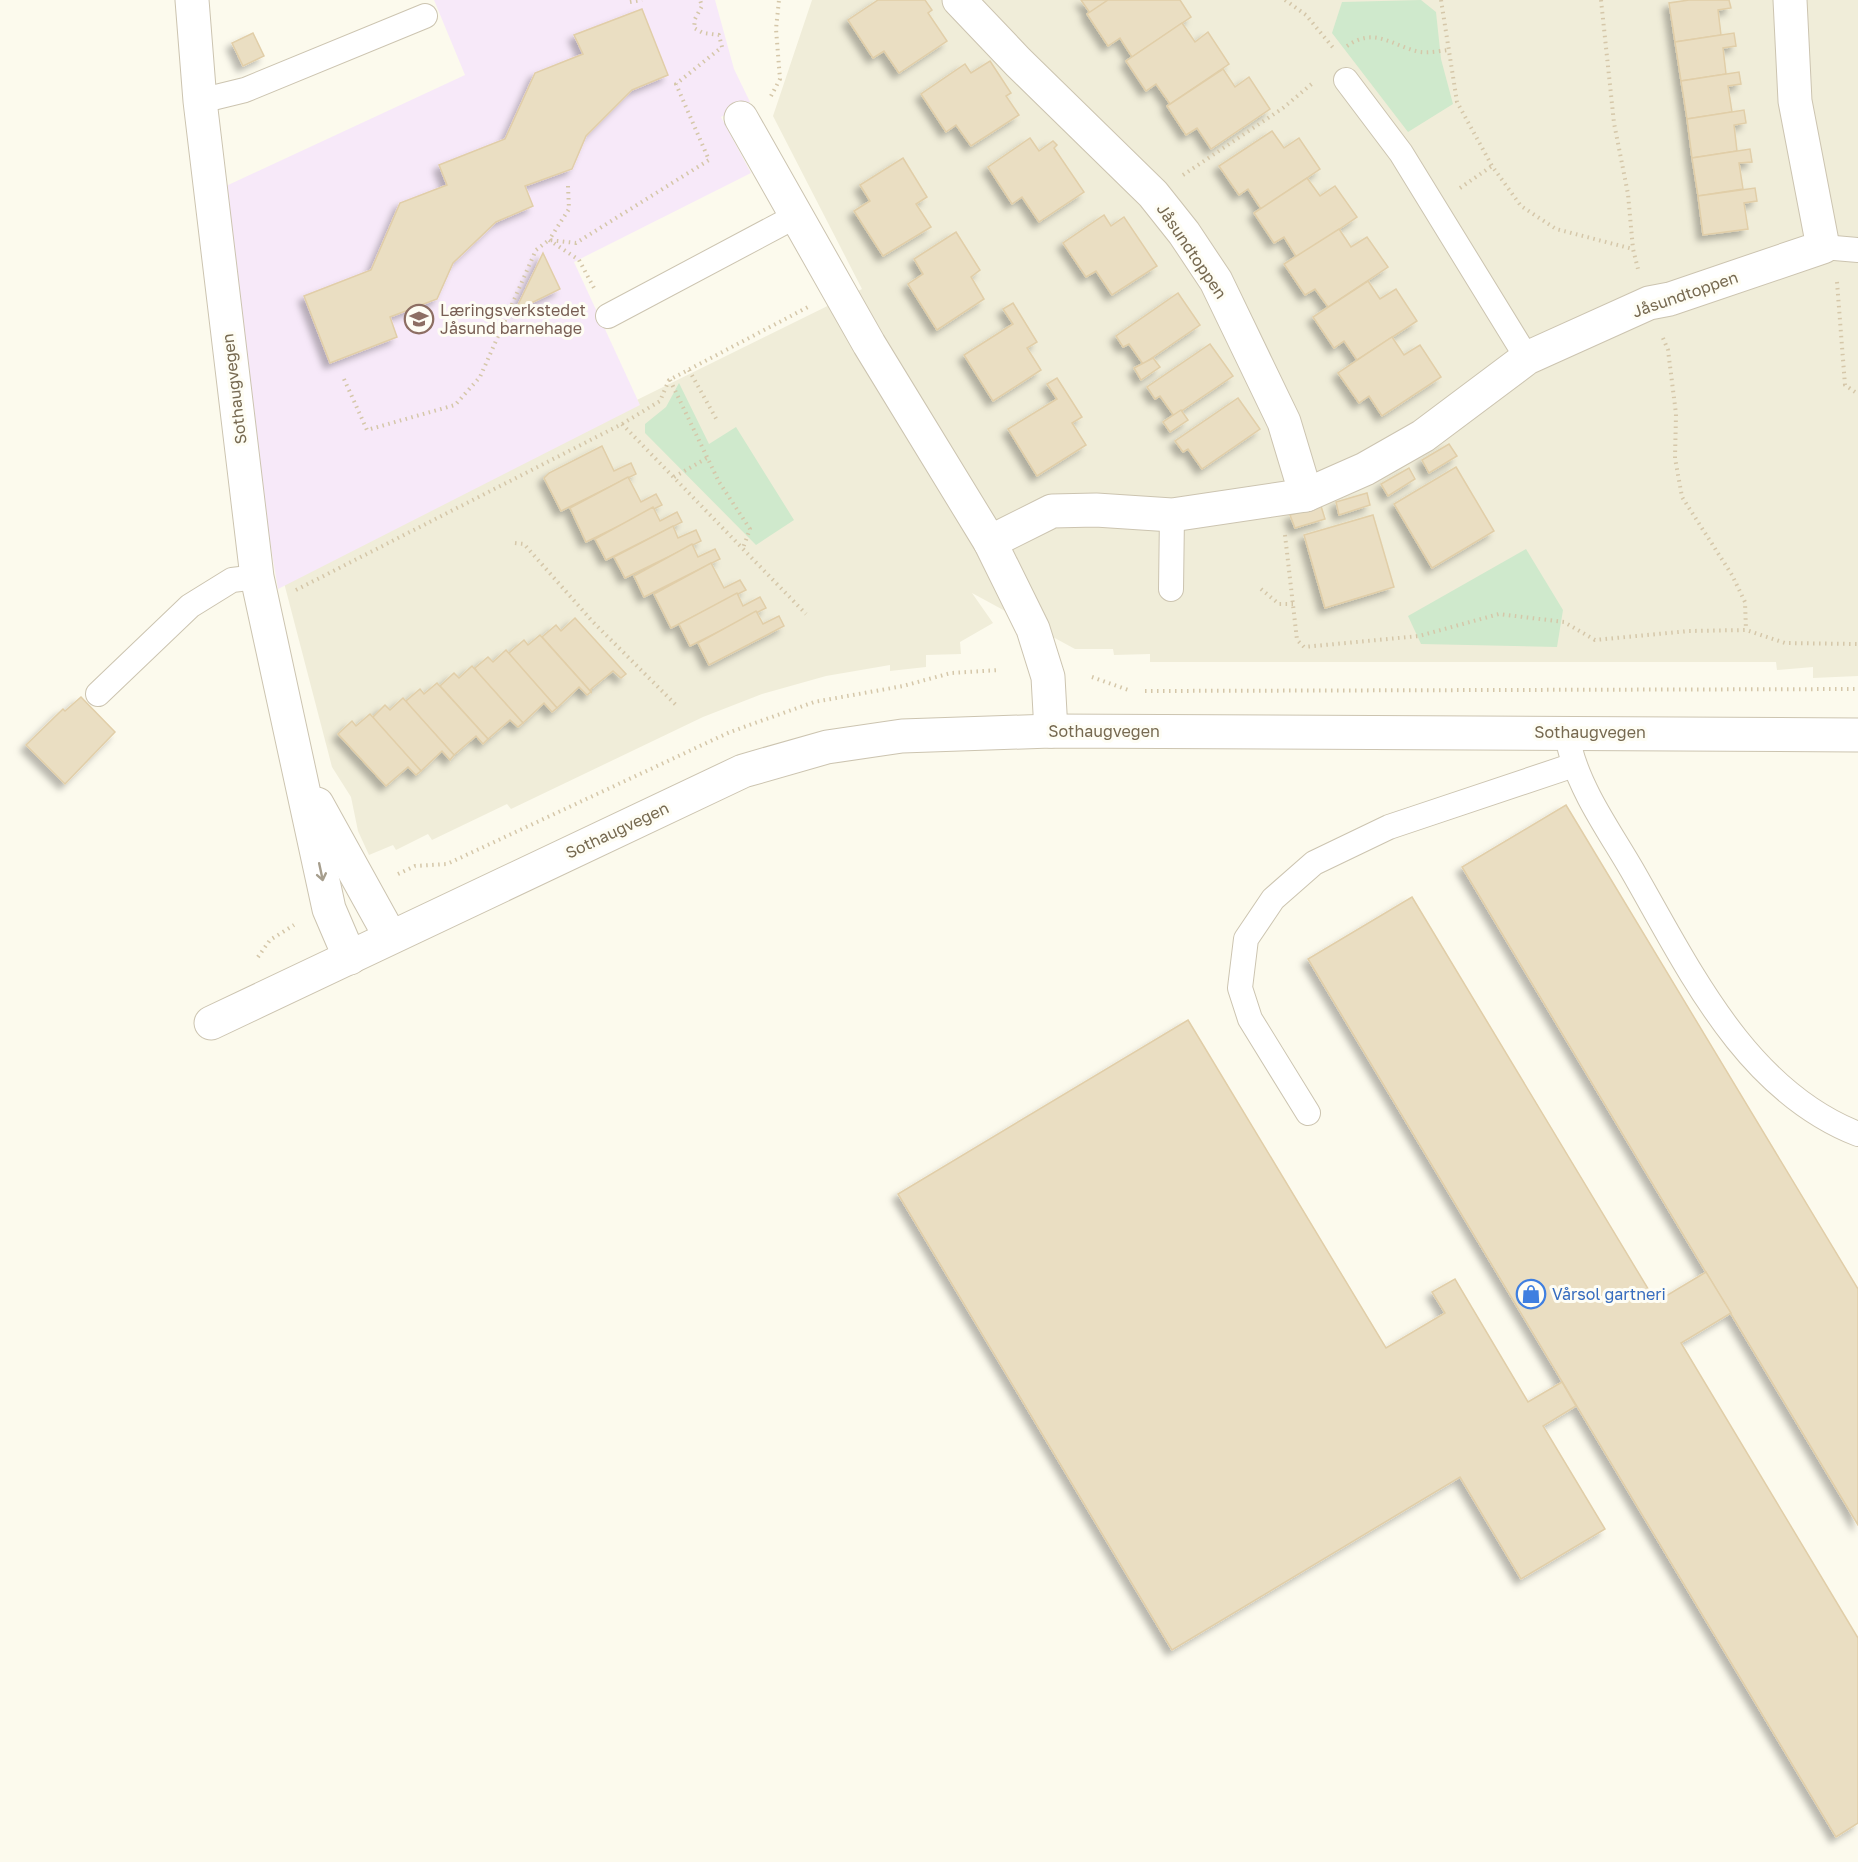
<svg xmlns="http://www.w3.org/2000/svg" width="1858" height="1862" font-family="'Golos Text',sans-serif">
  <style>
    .residential { fill: #f0edd9 }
    .education { fill: #f7e9f9 }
    .green { fill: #cfe9cc }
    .building { fill: #eadec2; stroke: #e1cea8; stroke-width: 1.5; filter: url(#shadow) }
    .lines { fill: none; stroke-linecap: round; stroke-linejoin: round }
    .service-casing { stroke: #ccc4b0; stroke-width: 26 }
    .minor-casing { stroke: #ccc4b0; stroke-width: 35 }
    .path { stroke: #d5c7a9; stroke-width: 4; stroke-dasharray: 1.5 4.5; stroke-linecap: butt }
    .service { stroke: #fff; stroke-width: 24 }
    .minor { stroke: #fff; stroke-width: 33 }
    .oneway { stroke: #a69e8d }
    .labels { text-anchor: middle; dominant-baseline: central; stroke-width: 6; stroke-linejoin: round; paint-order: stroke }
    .street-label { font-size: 16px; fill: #766950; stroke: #fefdf4 }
    .education-label { font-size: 16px; fill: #785e54; stroke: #fefdf4; text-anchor: start }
    .shop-label { font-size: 16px; fill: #366cbe; stroke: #fefdf4; text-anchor: start }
  </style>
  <defs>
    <filter id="shadow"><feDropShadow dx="-5.5" dy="5.5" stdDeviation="3" flood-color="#0004"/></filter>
  </defs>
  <rect width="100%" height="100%" fill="#fcfaed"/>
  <polygon class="residential" points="812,0 1858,0 1858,676 1813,678 1813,667 1777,670 1776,662 1150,662 1150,654 1114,655 1113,649 1075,649 972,593 993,623 960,642 961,654 926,655 926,667 890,671 890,665 826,676 762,694 703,717 511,809 507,804 432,840 428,834 396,850 393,845 369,855 358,831 351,797 332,767 282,575 862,289 773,116"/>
  <polygon class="education" points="434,0 715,0 734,69 750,102 721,117 751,173 574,262 640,405 278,589 246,398 226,186 465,75"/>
  <g class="green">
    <polygon points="1421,0 1436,12 1441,59 1453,104 1408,132 1332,33 1342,2"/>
    <polygon points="679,383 709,444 736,427 794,520 756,545 645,433 645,424 666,407"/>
    <polygon points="1526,549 1563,610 1557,647 1421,644 1408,616"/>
  </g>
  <g class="building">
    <polygon points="878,0 925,0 932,10 928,13 947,41 899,73 884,51 873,58 848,20"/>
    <polygon points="1081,0 1108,0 1090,13"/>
    <polygon points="1108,0 1180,0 1191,17 1132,57 1120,38 1108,46 1087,14"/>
    <polygon points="1689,0 1729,0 1731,8 1718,10 1721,35 1675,42 1669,3"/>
    <polygon points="642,9 668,75 632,90 586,136 572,169 525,186 533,206 496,222 453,263 437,299 390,317 397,337 330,363 304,296 371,270 400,203 447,185 439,165 505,139 535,73 583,54 574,35"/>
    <polygon points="1182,23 1195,42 1208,32 1229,64 1170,104 1156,84 1146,91 1126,61"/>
    <polygon points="253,33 264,56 243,66 232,43"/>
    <polygon points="1734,33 1736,46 1723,48 1726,74 1681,81 1675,42"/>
    <polygon points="990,61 1011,93 1006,96 1019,115 971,146 956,125 946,132 921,94 965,64 971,73"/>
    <polygon points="1223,69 1235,87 1249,77 1270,109 1211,149 1197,128 1186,135 1167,106"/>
    <polygon points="1739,72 1741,84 1728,86 1732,112 1687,119 1681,81"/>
    <polygon points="1744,110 1746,123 1734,125 1737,151 1692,158 1687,119"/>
    <polygon points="1272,131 1284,148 1299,138 1320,169 1261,209 1248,189 1239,195 1219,166"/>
    <polygon points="1030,138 1039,151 1053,141 1057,145 1054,148 1084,192 1039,222 1022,197 1012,204 988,167"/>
    <polygon points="1750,149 1752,162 1739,163 1743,189 1698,196 1692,158"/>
    <polygon points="903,158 927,197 916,204 931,227 883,256 854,211 870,201 860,185"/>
    <polygon points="1307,178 1320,196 1335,186 1357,217 1297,258 1284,237 1274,243 1254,213"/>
    <polygon points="1755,188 1757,201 1744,203 1748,229 1703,235 1698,196"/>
    <polygon points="1104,215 1111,226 1124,217 1157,266 1112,295 1096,271 1086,277 1063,243"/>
    <polygon points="1339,229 1351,247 1367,237 1388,267 1328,307 1315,289 1305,295 1284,264"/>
    <polygon points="956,232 980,270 971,277 984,299 937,330 908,284 923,274 914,259"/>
    <polygon points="543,253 560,289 515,311"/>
    <polygon points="1368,281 1380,299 1396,289 1417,321 1357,360 1344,341 1334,348 1313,317"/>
    <polygon points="1178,293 1200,325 1143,364 1129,344 1123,347 1116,336"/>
    <polygon points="1013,303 1037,342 1027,348 1041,370 993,401 964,355 1013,324 1003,309"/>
    <polygon points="1392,337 1404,355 1420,345 1441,377 1382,416 1369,396 1359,403 1338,373"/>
    <polygon points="1210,344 1233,376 1174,416 1160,396 1155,399 1147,387"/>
    <polygon points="1153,358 1160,367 1141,380 1134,368"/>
    <polygon points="1057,378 1082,417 1072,423 1086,445 1037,476 1008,429 1057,399 1047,384"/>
    <polygon points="1238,398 1260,429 1202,469 1188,449 1183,452 1175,441"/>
    <polygon points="1181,410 1188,420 1170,432 1163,422"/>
    <polygon points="1449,444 1457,456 1429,473 1422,460"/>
    <polygon points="602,446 614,471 631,463 636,474 561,511 544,478 549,473"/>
    <polygon points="1456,467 1494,531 1432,568 1394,504"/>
    <polygon points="1409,468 1415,479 1388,496 1381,484"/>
    <polygon points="628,477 641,502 656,494 662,505 586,542 570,508"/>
    <polygon points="1367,493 1370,505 1339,515 1336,502"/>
    <polygon points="1321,506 1325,519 1295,528 1290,515"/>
    <polygon points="653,507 660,521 677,512 682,522 606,560 595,539"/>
    <polygon points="1373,515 1394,587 1325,608 1304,535"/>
    <polygon points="673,526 678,538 696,530 701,541 625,578 614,557"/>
    <polygon points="692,544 698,557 715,549 720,559 644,597 634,576"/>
    <polygon points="711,563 724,588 740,580 746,590 671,628 654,594"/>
    <polygon points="737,593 743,606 760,597 766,608 690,646 679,624"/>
    <polygon points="756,611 763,624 779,616 784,626 709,665 698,643"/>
    <polygon points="575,618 626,674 621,678 613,671 591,689 591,692 542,637 556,625 561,631"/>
    <polygon points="540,635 591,692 587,695 579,687 557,708 513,659 509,653 524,640 528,645"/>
    <polygon points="506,650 557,708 552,712 544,703 523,723 479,675 475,668 488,657 493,662"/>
    <polygon points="472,666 523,723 518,727 510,720 488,739 440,686 454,673 459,678"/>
    <polygon points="437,683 488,739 483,744 476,736 454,755 410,707 406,701 420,689 424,694"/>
    <polygon points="81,697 115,732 65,784 26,745 63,709 65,711"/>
    <polygon points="403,698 454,755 450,760 442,751 421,771 376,723 373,717 385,705 390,710"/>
    <polygon points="370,714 421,771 416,775 408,767 386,786 338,734 352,721 356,726"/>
    <polygon points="1566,805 1858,1289 1858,1525 1462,867"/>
    <polygon points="1412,897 1656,1302 1706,1272 1731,1313 1681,1343 1858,1638 1858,1823 1836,1837 1308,959"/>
    <polygon points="1188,1020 1386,1348 1445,1313 1432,1292 1455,1279 1528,1402 1562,1382 1576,1406 1543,1426 1605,1529 1521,1579 1460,1477 1172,1650 898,1194"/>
  </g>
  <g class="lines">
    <g class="service-casing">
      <g id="service">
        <polyline points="1346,80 1401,153 1527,358"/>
        <polyline points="200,101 245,90 425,16"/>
        <polyline points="1823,247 1858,250"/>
        <polyline points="608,316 798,215"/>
        <polyline points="1171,589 1172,515"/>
        <polyline points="98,694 190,606 232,580 257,577"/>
        <path d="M1570,749C1581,792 1610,832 1632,870C1689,969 1745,1090 1858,1134"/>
        <polyline points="1308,1113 1250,1019 1240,988 1246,939 1273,899 1314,863 1389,827 1574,765"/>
      </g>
    </g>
    <g class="minor-casing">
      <g id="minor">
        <polyline points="192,0 200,101 257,577 329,909 350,958"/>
        <polyline points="959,0 1018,62 1153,194 1184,233 1216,281 1284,422 1306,495"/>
        <polyline points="741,118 869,344 990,542 1033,629 1048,677 1051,731"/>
        <polyline points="990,542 1052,511 1096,510 1172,515 1306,495 1365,469 1423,436 1527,358 1649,303 1670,299 1823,247 1795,101 1790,0"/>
        <polyline points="317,804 390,936"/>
        <polyline points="211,1023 743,771 827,747 902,736 1051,731 1858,735"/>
      </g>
    </g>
    <g class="path">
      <polyline points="1285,0 1306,15 1335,50"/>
      <polyline points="1441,0 1457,102 1492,166 1521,206 1556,229 1633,249 1638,269"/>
      <polyline points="1601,0 1614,123 1628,194 1633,249"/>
      <polyline points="630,2 642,0"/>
      <path d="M1347,46C1376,26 1391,46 1420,52C1429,53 1440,51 1449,50"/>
      <polyline points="771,96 780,79 776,29 779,0"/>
      <polyline points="1183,175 1283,108 1314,82"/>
      <polyline points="568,186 569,209 549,240 579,260 594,288"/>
      <polyline points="1460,188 1492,166"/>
      <polyline points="1837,282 1845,385 1858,394"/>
      <polyline points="1663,338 1668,350 1676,414 1675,458 1682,497 1732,575 1745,602 1746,630"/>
      <polyline points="689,370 718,422"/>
      <polyline points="344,379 367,430 455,405 480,377 536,250 549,240 576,243 709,160 676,84 722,47 719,35 703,33 694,28 695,19 702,6 700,0"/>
      <polyline points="670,380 719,482 750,529 743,548"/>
      <polyline points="622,424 806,614"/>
      <polyline points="674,477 707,458"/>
      <polyline points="1285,535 1297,640 1304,647 1419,636 1499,614 1564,622 1595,640 1689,631 1746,630 1785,643 1858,644"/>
      <polyline points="515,543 524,544 592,621 676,705"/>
      <polyline points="1261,589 1279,604 1293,604"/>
      <polyline points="296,590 622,424 660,401 669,380 808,307"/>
      <polyline points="1092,677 1131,691"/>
      <polyline points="1145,691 1858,689"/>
      <polyline points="398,874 415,866 447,864 730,732 814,702 903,686 951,673 999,670"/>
      <polyline points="258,957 270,940 294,925"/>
    </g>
    <use href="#service" class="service"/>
    <use href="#minor" class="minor"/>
  </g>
  <defs><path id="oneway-shaft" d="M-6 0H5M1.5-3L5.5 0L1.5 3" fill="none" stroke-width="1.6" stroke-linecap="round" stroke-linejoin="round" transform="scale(1.5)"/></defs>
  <use class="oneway" href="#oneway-shaft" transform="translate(321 872) rotate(78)"/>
  <defs>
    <g id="school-ring" transform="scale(1.5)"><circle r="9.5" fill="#fefdf4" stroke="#8d6e63" stroke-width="1.5"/><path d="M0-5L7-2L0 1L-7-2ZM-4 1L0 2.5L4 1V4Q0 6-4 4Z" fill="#8d6e63"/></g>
    <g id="shop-ring" transform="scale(1.5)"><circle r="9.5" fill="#fefdf4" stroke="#3f7fe0" stroke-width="1.5"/><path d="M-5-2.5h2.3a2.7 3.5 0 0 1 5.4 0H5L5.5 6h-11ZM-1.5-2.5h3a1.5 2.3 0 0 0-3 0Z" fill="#3f7fe0"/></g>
  </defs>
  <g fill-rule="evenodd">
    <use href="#school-ring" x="419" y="319"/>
    <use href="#shop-ring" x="1531" y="1294"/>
  </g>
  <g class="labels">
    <g class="street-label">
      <text transform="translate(1192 251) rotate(56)">Jåsundtoppen</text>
      <text transform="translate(1685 294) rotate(-19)">Jåsundtoppen</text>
      <text transform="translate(234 389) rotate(-97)">Sothaugvegen</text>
      <text x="1104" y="731">Sothaugvegen</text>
      <text x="1590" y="732">Sothaugvegen</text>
      <text transform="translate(617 830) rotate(-25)">Sothaugvegen</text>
    </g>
    <g class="education-label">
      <text x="440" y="310">Læringsverkstedet<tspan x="440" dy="18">Jåsund barnehage</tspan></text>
    </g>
    <g class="shop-label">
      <text x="1552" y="1294">Vårsol gartneri</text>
    </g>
  </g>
</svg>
